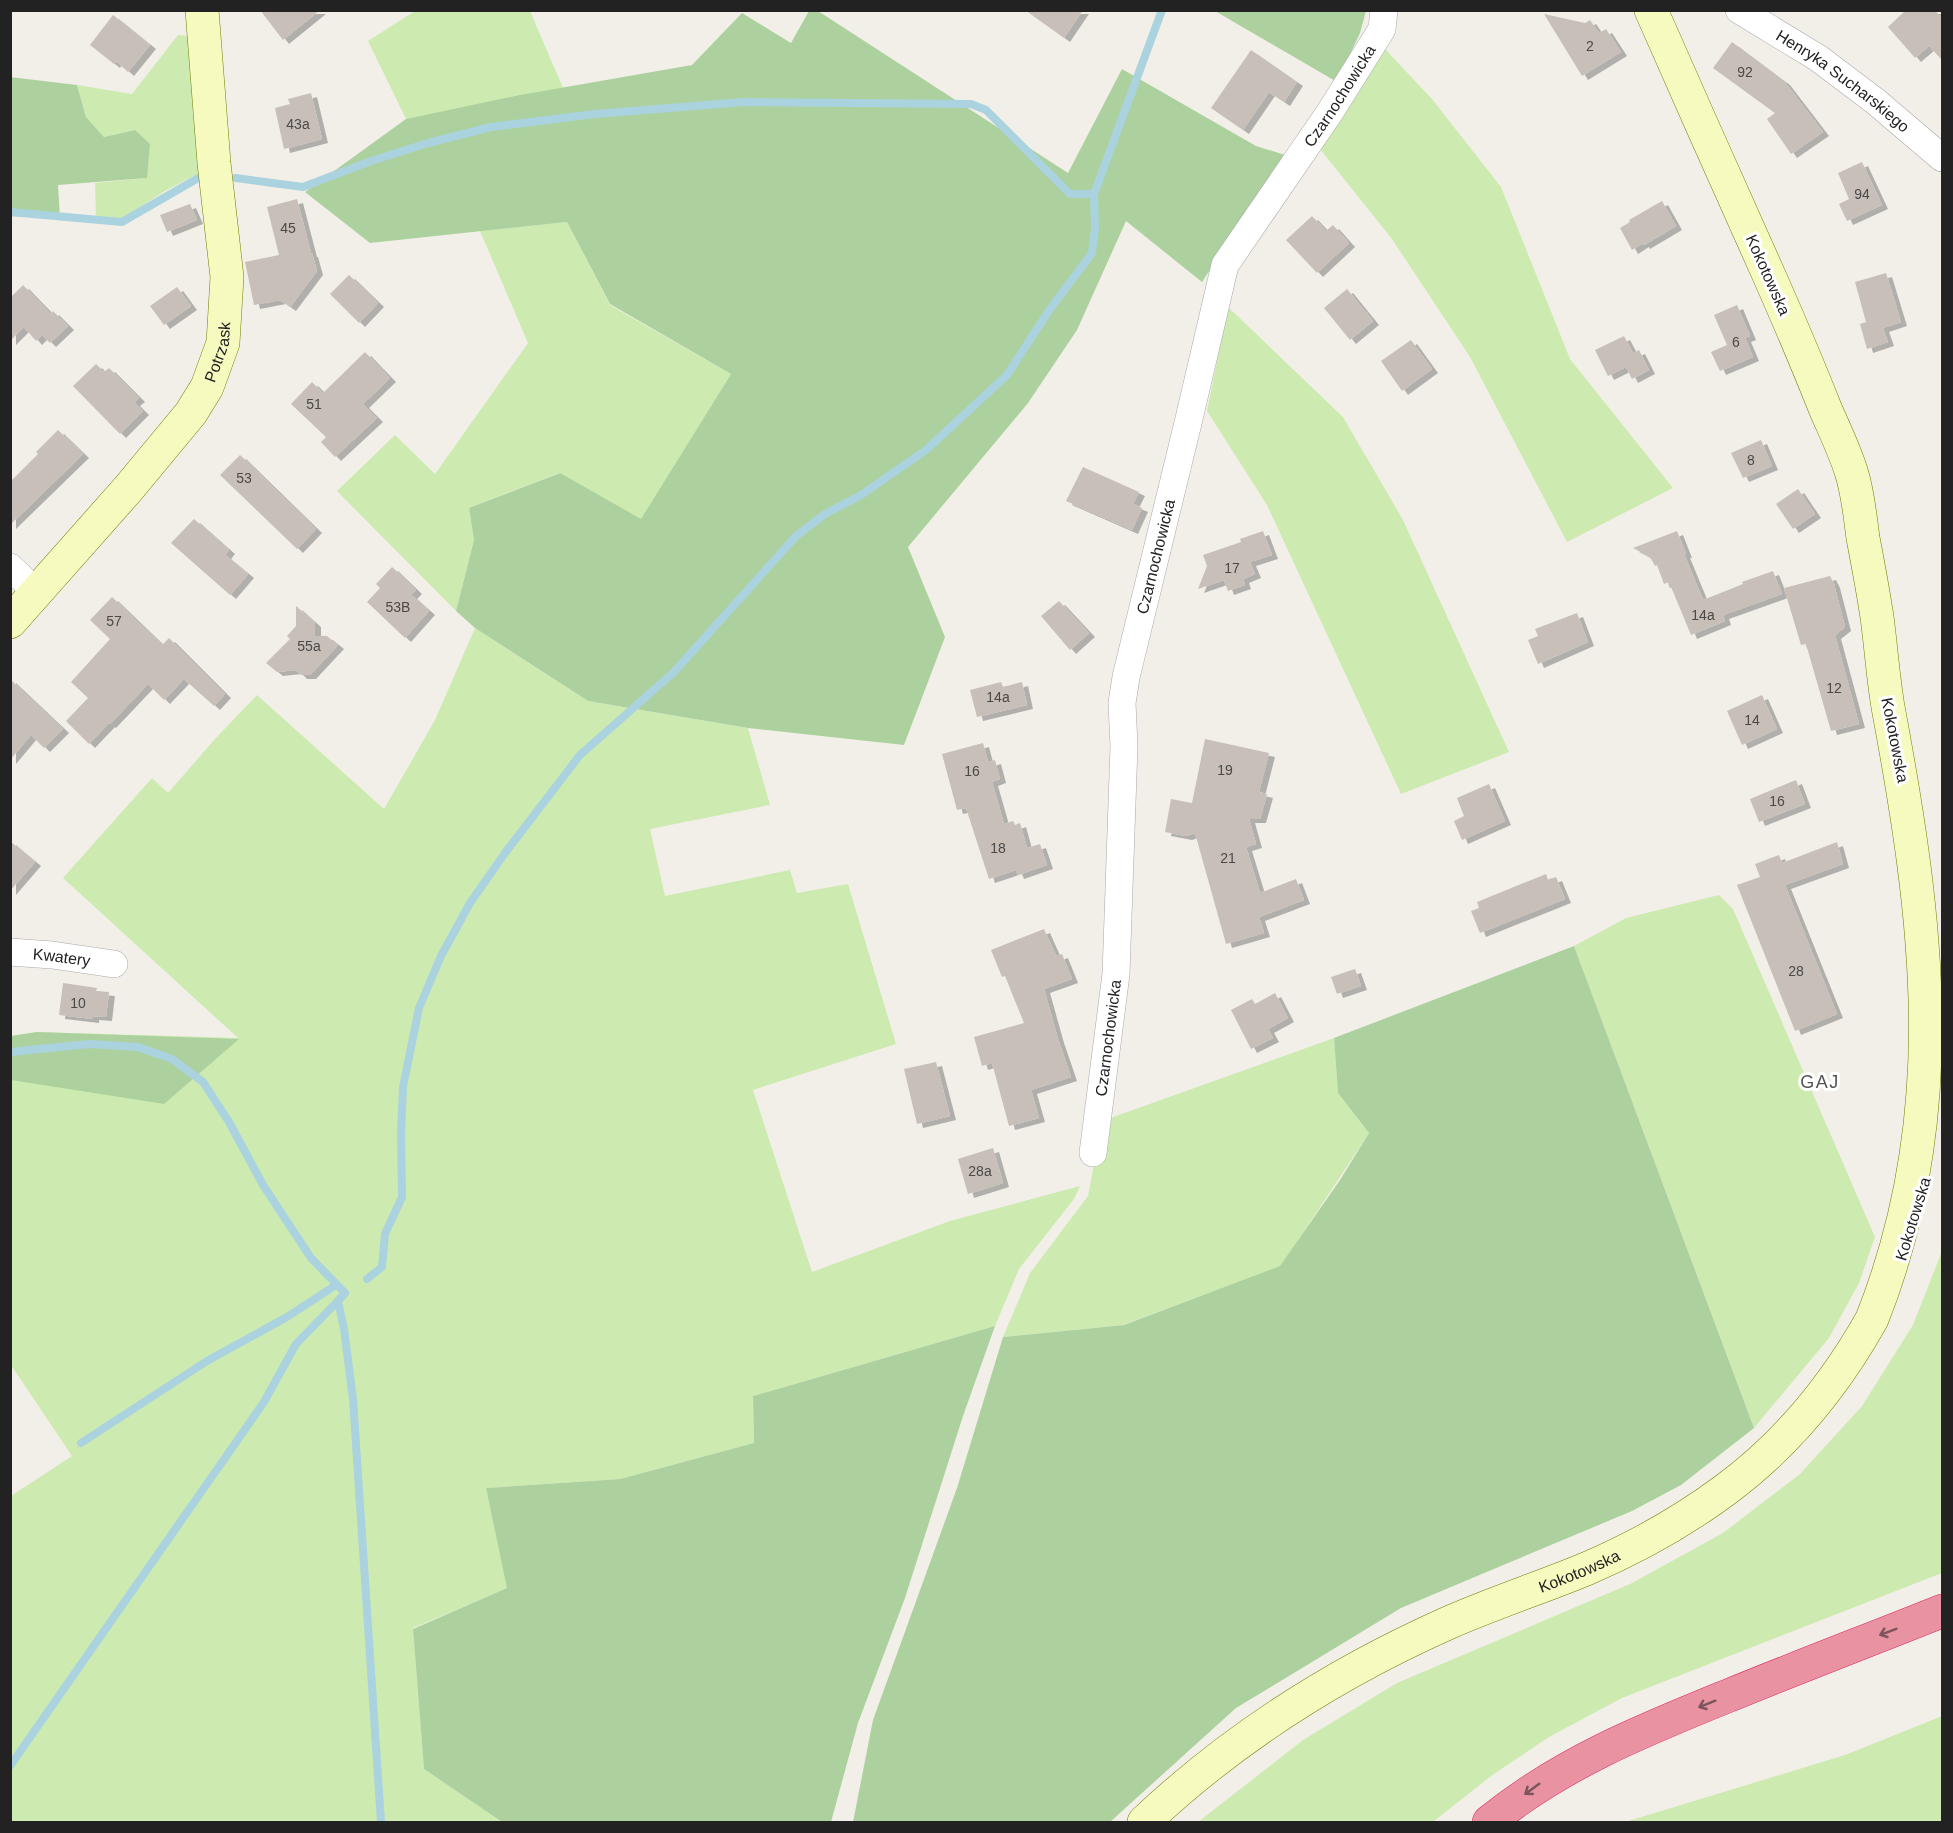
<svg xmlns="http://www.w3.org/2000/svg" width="1953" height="1833" font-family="Arial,sans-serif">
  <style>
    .grass { fill: #cdebb0 }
    .forest { fill: #add19e }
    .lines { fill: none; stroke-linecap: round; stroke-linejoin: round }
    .stream { stroke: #aad3df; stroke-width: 8 }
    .building { fill: #c7bfb8; filter: url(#shadow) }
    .street-casing { stroke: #a9a9a9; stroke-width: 28 }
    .secondary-casing { stroke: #707d05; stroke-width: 34 }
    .highway-casing { stroke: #dc2a67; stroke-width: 34 }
    .street { stroke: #fff; stroke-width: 27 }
    .secondary { stroke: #f7fabf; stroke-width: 33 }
    .highway { stroke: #e892a2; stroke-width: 33 }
    .oneway { stroke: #7b545c }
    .labels { text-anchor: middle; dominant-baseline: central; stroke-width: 6; stroke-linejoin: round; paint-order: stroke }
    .number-label { font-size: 14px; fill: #4b4948 }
    .street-label { font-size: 16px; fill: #222; stroke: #fff }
    .neighbourhood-label { font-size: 18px; letter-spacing: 1.5px; fill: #555; stroke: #fff }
  </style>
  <defs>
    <filter id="shadow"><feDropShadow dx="6" dy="4" stdDeviation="0" flood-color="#0004"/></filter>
  </defs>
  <rect width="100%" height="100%" fill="#f2efe9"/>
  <g class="grass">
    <polygon points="415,11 530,11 563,88 406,119 368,41"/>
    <polygon points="178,35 194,36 201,172 165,191 123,218 96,220 95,183 147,178 135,130 104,137 86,117 77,85 132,94"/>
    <polygon points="1385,49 1432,99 1501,187 1570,359 1673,488 1567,542 1470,357 1392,239 1320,149"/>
    <polygon points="567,222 610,305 731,374 641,520 559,473 469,508 474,540 456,611 337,491 395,435 435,474 528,343 480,231"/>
    <polygon points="1228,307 1343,417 1403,520 1509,752 1401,794 1267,505 1207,411"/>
    <polygon points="475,628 588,701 748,728 770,805 650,829 665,896 790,870 797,893 848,884 896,1044 753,1090 812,1272 950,1221 1080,1186 1074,1199 1019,1269 995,1326 753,1396 754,1443 620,1479 486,1488 508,1588 413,1628 424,1769 502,1822 11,1822 11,1496 72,1456 11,1365 11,1036 37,1032 238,1038 63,878 152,778 168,793 214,740 257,695 384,809 435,720"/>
    <polygon points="1719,895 1733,909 1875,1237 1859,1283 1829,1338 1754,1428 1574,946 1626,918"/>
    <polygon points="1334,1038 1338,1093 1369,1133 1281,1266 1123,1325 1003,1337 1030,1273 1088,1196 1102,1121"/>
    <polygon points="1942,1251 1942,1573 1622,1698 1549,1737 1491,1776 1433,1822 1198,1822 1303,1740 1397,1683 1630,1584 1723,1533 1800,1474 1862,1406 1913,1325"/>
    <polygon points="1942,1716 1942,1822 1625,1822 1845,1755"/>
  </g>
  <g class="forest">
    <polygon points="809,11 818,11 1068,173 1122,69 1256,146 1285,155 1202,282 1126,221 1077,330 1028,403 908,547 945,637 904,745 748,728 588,701 475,628 456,611 474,540 469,508 560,473 641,519 731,374 610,304 567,222 370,243 305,192 406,119 520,95 692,65 742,13 791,43"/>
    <polygon points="1215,11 1366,11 1360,33 1337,82"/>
    <polygon points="10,77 77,85 86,117 104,137 135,130 150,144 147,178 58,185 60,218 11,216"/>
    <polygon points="1574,946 1754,1428 1681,1485 1632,1511 1401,1608 1236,1708 1110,1822 853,1822 873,1720 957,1488 1003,1337 1124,1325 1280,1266 1340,1180 1369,1133 1338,1093 1334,1038"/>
    <polygon points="37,1032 239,1039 164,1104 11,1080 11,1036"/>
    <polygon points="995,1326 963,1416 905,1598 858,1723 831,1822 502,1822 424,1769 413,1629 507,1588 486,1488 620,1479 754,1443 753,1396"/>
  </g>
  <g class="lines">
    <g class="stream">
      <polyline points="236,178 303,187 371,161 428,143 491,127 595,114 744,102 971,104 986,110 1070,194 1094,194"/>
      <polyline points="10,212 122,222 200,177"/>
      <polyline points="10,1052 89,1044 138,1047 172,1059 203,1082 229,1122 263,1185 311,1258 345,1293 338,1301 344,1329 353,1399 381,1822"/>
      <polyline points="367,1279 382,1267 385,1234 402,1197 401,1135 403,1087 419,1008 441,956 470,903 505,853 580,755 674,672 796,536 825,514 861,495 926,450 1007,375 1050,309 1092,253 1095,229 1094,194 1162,10"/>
      <polyline points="81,1443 207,1361 287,1317 336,1285"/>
      <polyline points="10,1766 264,1402 296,1344 338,1301"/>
    </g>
  </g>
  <g class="building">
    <polygon points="260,10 320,10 283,40"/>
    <polygon points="1025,10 1083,10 1064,38"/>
    <polygon points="1906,10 1935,10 1942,19 1942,60 1929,46 1915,58 1888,27"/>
    <polygon points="1544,14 1585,23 1590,20 1599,33 1606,29 1621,52 1582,76"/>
    <polygon points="113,15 150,45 128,72 116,61 114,64 90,45"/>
    <polygon points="1732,42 1784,81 1823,132 1791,154 1767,119 1775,113 1713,68"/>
    <polygon points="1251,50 1297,82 1284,102 1269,92 1243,130 1211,108"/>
    <polygon points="311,93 322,139 284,149 275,108 290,104 288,99"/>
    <polygon points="1862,162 1882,205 1847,221 1839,204 1849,199 1838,173"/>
    <polygon points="297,199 311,253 312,253 317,271 290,307 280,300 254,305 245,262 279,255 267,207"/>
    <polygon points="1662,201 1676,226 1644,245 1643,243 1632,250 1620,228 1630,222 1629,220"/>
    <polygon points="190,204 197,220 167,232 160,215"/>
    <polygon points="1312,216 1326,231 1333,225 1349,243 1317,273 1286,240"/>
    <polygon points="1886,273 1901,322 1883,328 1888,342 1867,349 1860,324 1866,322 1855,282"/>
    <polygon points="349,275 378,303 359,323 330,294"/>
    <polygon points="23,285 51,314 53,311 68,326 50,343 42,335 36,341 24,327 10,341 10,298"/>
    <polygon points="177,287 191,306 164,325 150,306"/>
    <polygon points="1347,289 1373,321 1350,340 1324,308"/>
    <polygon points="1737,305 1750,336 1745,338 1753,357 1720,371 1711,352 1727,345 1714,315"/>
    <polygon points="1624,336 1633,353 1639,350 1649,370 1632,379 1626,367 1608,376 1595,350"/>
    <polygon points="1411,340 1432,369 1402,391 1381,361"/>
    <polygon points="365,352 390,378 363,404 377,418 335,457 321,442 326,437 291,404 312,382 323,393"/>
    <polygon points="96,364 104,372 109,368 139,398 134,402 143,411 120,434 73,386"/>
    <polygon points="58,430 83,454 10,525 10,482 38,454 36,452"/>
    <polygon points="1761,440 1772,466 1743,478 1731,453"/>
    <polygon points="240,455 316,529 297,549 220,475"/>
    <polygon points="1083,467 1139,492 1133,504 1142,508 1132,530 1066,501"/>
    <polygon points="1798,489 1815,514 1793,529 1776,504"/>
    <polygon points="194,519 229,550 225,555 248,574 230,595 171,543"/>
    <polygon points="1263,531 1272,555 1250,562 1255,574 1243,579 1245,585 1228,591 1224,580 1198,589 1207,566 1203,555 1241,542 1240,539"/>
    <polygon points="1677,531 1686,554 1684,554 1703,600 1743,584 1742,582 1773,571 1782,594 1723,615 1725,621 1691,635 1669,582 1664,584 1657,565 1655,566 1650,557 1633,548"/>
    <polygon points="392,567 416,590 411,595 429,611 405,638 367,602 380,588 376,584"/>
    <polygon points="1830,576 1834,584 1845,627 1835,635 1859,724 1831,731 1806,644 1801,645 1784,588"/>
    <polygon points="112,597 162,645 169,638 225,694 214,706 184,679 164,700 148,684 110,724 109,723 89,744 66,721 88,698 71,682 110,639 90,620"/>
    <polygon points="1059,601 1089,633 1070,650 1041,616"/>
    <polygon points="296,606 315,623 315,636 327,636 338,645 310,675 301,675 296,670 277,672 266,663 290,639 287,636 296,626"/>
    <polygon points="1577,613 1588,642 1538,664 1528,640 1538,636 1535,629"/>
    <polygon points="10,679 63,729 44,748 31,735 10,760"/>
    <polygon points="1001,682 1003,687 1022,682 1027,705 977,717 970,690"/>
    <polygon points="1762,695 1777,729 1742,745 1727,711"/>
    <polygon points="1205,739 1269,753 1259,792 1267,794 1260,819 1249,819 1256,844 1246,847 1260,893 1296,879 1304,900 1259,917 1264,933 1226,944 1195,833 1186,836 1165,832 1171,799 1192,803"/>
    <polygon points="983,743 988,762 995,760 1000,779 992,782 1004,824 1013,821 1015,825 1020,823 1027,848 1040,844 1047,865 1018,875 1016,870 989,879 966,808 957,810 942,754"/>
    <polygon points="1796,780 1805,804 1759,822 1750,799"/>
    <polygon points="1489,784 1505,821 1462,840 1454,821 1464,816 1457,798"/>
    <polygon points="10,841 35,862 10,891"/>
    <polygon points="1837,842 1843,864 1785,885 1837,1014 1795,1031 1737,885 1760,877 1755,864 1779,855 1782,863"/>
    <polygon points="1546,874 1548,880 1556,877 1565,899 1480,933 1471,911 1479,908 1477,902"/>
    <polygon points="1044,929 1056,956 1062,954 1072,979 1044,989 1058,1039 1071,1077 1031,1090 1039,1118 1009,1126 992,1063 982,1066 974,1037 1024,1023 1005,976 1002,977 991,950"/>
    <polygon points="1355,969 1361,986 1337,994 1331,977"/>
    <polygon points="63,983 97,988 96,991 109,992 106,1017 93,1016 93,1019 59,1015"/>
    <polygon points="1275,993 1288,1018 1268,1029 1273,1038 1251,1049 1231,1010 1252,999 1255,1004"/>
    <polygon points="936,1062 950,1116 917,1124 904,1069"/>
    <polygon points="993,1148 1003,1183 968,1194 958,1159"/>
  </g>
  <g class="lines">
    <g class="street-casing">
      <g id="street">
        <path id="s1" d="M1739,10L1818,58L1875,101L1942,158"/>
        <polyline points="10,567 36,592"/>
        <path id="s2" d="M10,952L52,955L114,964"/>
        <path id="s3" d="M1093,1153L1116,974L1124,746L1122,703L1126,677L1188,423L1225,265L1330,112L1382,29L1384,10"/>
      </g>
    </g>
    <g class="secondary-casing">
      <g id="secondary">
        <path id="s4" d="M10,622L128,489L191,413L207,387L223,343L227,277L214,163L202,10"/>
        <path id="s5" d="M1144,1822C1232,1739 1338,1672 1448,1623C1493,1603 1540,1588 1586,1569C1635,1548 1682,1522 1725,1490C1786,1445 1835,1385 1872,1319C1953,1115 1928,921 1888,707C1883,677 1881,647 1877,617C1873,591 1868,564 1863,538C1860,516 1858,492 1851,471C1844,449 1834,429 1825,408C1808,365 1790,323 1772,282C1731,191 1691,101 1651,10"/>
      </g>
    </g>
    <g class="highway-casing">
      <path id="highway" d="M1489,1822C1561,1763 1644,1730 1730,1695C1801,1666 1872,1639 1942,1611"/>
    </g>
    <use href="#street" class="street"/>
    <use href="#secondary" class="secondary"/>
    <use href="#highway" class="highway"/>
  </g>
  <defs><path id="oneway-shaft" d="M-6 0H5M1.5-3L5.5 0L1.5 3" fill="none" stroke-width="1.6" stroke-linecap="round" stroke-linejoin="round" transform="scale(1.5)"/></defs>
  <g class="oneway">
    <use href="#oneway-shaft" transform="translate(1888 1632) rotate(159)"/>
    <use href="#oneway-shaft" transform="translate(1707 1704) rotate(158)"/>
    <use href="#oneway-shaft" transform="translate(1532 1789) rotate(144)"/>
  </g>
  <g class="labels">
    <g class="number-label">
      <text x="1590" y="46">2</text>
      <text x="1745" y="72">92</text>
      <text x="298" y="124">43a</text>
      <text x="1862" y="194">94</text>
      <text x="288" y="228">45</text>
      <text x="1736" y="342">6</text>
      <text x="314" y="404">51</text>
      <text x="1751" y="460">8</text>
      <text x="244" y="478">53</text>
      <text x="1232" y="568">17</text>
      <text x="398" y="607">53B</text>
      <text x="1703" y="615">14a</text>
      <text x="114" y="621">57</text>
      <text x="309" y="646">55a</text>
      <text x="1834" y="688">12</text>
      <text x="998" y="697">14a</text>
      <text x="1752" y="720">14</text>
      <text x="1225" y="770">19</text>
      <text x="972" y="771">16</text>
      <text x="1777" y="801">16</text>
      <text x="998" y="848">18</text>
      <text x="1228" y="858">21</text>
      <text x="1796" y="971">28</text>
      <text x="78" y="1003">10</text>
      <text x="980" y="1171">28a</text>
    </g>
    <g class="street-label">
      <text stroke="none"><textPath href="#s1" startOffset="126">Henryka Sucharskiego</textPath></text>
      <text stroke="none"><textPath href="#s3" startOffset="1106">Czarnochowicka</textPath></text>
      <text transform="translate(1768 275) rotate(66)">Kokotowska</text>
      <text stroke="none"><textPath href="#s4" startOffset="344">Potrzask</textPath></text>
      <text stroke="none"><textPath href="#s3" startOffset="602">Czarnochowicka</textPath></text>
      <text transform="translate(1895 740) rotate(79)">Kokotowska</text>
      <text stroke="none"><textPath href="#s2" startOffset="52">Kwatery</textPath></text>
      <text stroke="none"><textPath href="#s3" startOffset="116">Czarnochowicka</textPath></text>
      <text transform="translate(1913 1219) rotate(-73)">Kokotowska</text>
      <text stroke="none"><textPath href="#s5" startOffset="506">Kokotowska</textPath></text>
    </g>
    <g class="neighbourhood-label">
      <text x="1820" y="1082">GAJ</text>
    </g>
  </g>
  <rect width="1953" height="1833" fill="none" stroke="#222222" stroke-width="24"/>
</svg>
